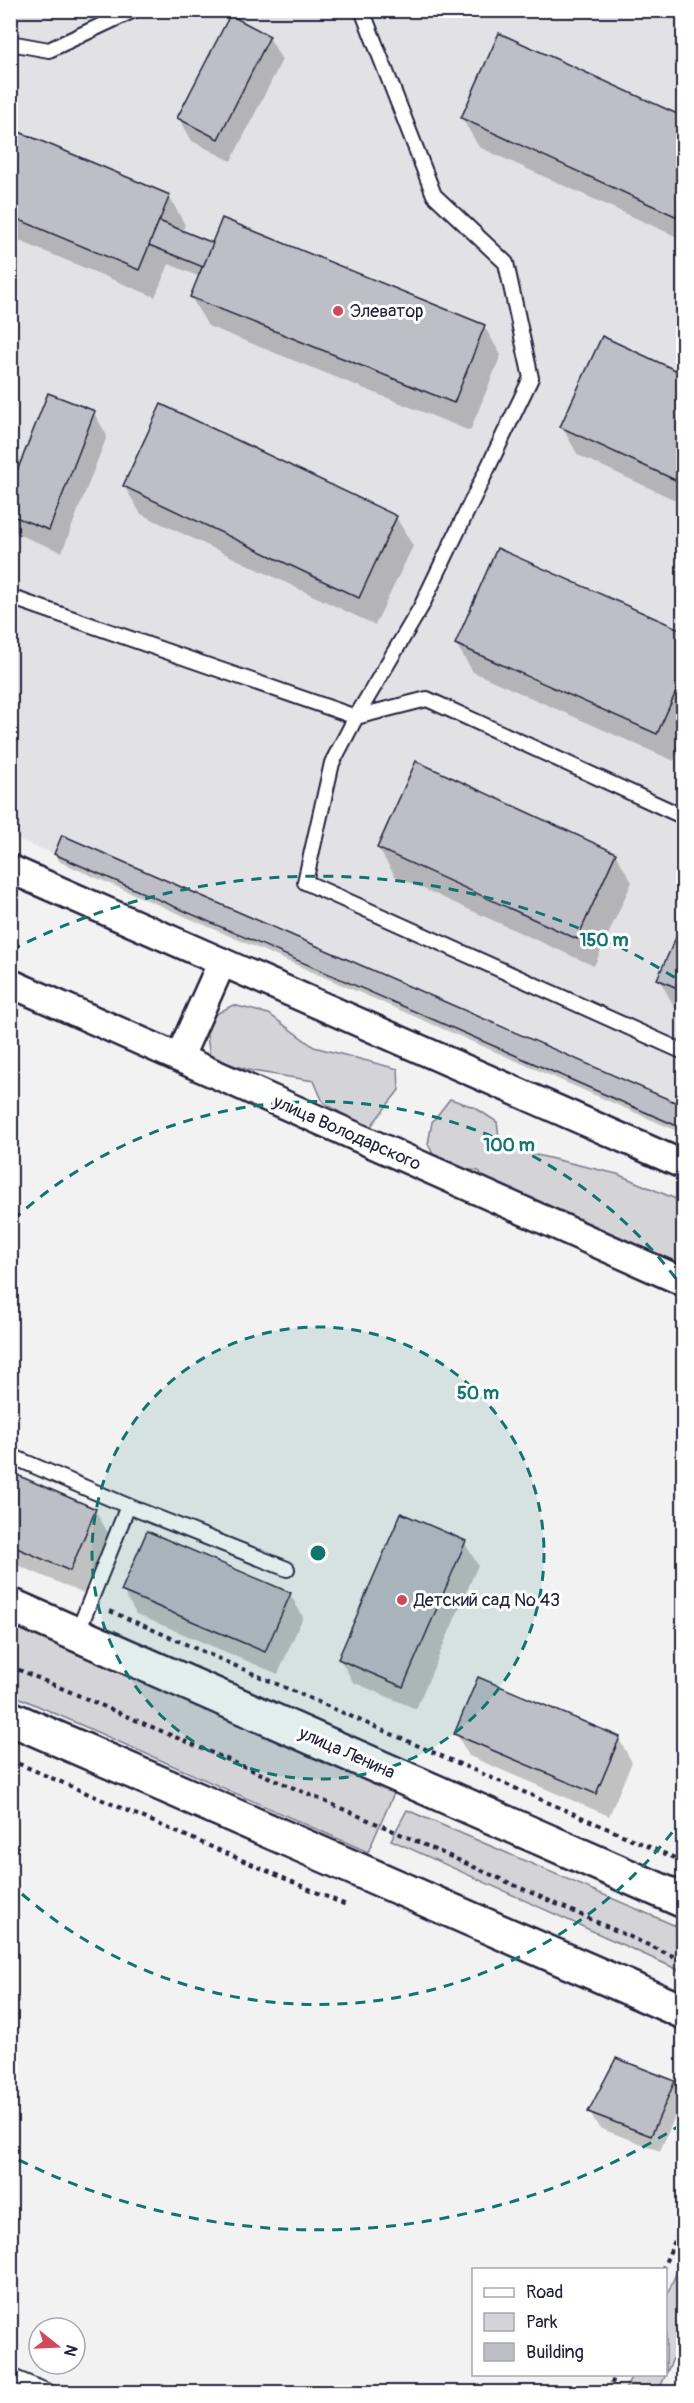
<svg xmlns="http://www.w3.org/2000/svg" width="694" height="2403" font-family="Pangolin,sans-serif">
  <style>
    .built { fill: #e2e2e6 }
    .green { fill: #d3d3d8; stroke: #7a7a8a; stroke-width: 1.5 }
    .shadow { fill: #0003 }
    .building { fill: #bebec6; stroke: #22223b; stroke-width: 1.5 }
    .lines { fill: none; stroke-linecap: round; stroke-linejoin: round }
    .lane-casing { stroke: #22223b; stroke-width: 18 }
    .street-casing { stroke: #22223b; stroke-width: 32 }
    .secondary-casing { stroke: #22223b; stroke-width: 38 }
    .path { stroke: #22223b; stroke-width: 4; stroke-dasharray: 4.5 4.5; stroke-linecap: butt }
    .lane { stroke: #fff; stroke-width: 14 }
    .street { stroke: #fff; stroke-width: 27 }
    .secondary { stroke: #fff; stroke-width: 33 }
    .ring { fill: none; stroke: #0f766e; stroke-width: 3; stroke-dasharray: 10 8 }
    .poi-dot { fill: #d1495b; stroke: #fff; stroke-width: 2 }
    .labels { text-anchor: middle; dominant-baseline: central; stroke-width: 6; stroke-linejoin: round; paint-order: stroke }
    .poi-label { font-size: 18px; fill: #22223b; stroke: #fff; text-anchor: start }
    .street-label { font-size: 18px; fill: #22223b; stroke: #fff }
    .centre { fill: #0f766e; stroke: #fff; stroke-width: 3 }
    .ring-label { font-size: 18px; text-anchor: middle; font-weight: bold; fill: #0f766e; stroke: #fff; stroke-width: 6; stroke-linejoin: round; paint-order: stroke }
  </style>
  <rect width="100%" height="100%" fill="#f2f2f3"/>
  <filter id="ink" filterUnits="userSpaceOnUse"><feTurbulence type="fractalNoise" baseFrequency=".0167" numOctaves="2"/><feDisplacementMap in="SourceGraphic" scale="12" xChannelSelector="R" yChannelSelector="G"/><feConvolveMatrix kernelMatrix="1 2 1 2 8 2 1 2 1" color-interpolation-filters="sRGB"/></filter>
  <g filter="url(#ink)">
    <polygon class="built" points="10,11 683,11 683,1106 62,835 54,854 11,837"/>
    <g class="green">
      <polygon points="233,1005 269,1014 314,1047 398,1069 399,1090 368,1130 323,1102 314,1081 252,1071 210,1058 205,1020"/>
      <path d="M450,1099L474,1107L497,1122L500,1144L528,1153L617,1174L683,1202V1266C637,1261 599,1232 559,1210C539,1200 512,1202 493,1188C488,1184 483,1176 479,1171L439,1166L428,1144L432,1122Z"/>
      <polygon points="11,1621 395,1791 368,1852 11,1694"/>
      <polygon points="407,1810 683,1929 683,1972 391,1840"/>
      <polygon points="683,2256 683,2336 658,2392 624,2392 632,2375 666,2374 666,2298"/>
    </g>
    <g class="shadow">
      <polygon points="269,37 282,60 231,161 192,141 179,118"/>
      <polygon points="462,118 684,119 684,240 479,147"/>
      <polygon points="10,130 169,196 185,225 182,232 213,244 484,326 501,355 470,431 208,326 191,297 200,277 169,264 155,297 10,237"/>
      <polygon points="684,375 684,504 578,455 562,427"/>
      <polygon points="94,413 107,436 62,552 17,534 10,523 10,493"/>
      <polygon points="124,486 396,517 413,546 375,625 141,514"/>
      <polygon points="684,633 684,738 674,761 473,672 456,644"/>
      <polygon points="378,848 615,854 632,882 594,966 395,876"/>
      <polygon points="55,854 684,1108 684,1134 60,862"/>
      <polygon points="684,924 684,1011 675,1008 659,979"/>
      <polygon points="10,1474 95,1510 108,1533 83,1593 10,1562"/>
      <polygon points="464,1542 478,1565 416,1709 353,1682 340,1659"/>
      <polygon points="123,1591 290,1594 303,1617 278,1674 136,1614"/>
      <polygon points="456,1733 619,1739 632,1762 609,1816 469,1756"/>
      <polygon points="674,2082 683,2098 660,2151 599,2128 590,2112"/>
    </g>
    <g class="building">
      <polygon points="230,15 270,36 218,139 177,118"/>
      <polygon points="499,33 684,117 684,220 461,118"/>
      <polygon points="10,128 170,195 139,270 10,216"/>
      <polygon points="222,218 485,325 454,403 190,297"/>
      <polygon points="159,221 213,243 203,267 149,245"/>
      <polygon points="602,336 684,374 684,484 560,427"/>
      <polygon points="48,393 95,411 49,530 10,515 10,489"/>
      <polygon points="161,404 397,516 359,598 123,486"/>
      <polygon points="497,548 684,631 684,674 657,734 455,644"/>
      <polygon points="416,761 616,853 577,939 377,848"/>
      <polygon points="62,835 684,1106 684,1129 54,854"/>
      <polygon points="684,920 684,991 657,979"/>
      <polygon points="10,1472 96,1509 70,1571 10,1545"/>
      <polygon points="401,1513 466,1541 403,1687 338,1659"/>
      <polygon points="147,1531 291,1593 265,1652 121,1591"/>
      <polygon points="478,1677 620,1737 596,1794 454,1734"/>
      <polygon points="616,2058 675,2081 651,2136 588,2112"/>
    </g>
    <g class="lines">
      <g class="lane-casing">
        <g id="lane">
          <polyline points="362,10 434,195 506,263 531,378 421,607 356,717 332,763 305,882 684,1052"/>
          <polyline points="10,43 49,50 134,10"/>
          <polyline points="10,597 356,717 427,699 684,817"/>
          <polyline points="11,1456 128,1506 77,1634"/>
          <polyline points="128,1506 287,1569"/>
          <polyline points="10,2376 49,2392"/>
        </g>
      </g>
      <g class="street-casing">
        <g id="street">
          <polyline points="10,869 684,1165"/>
          <polyline points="10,983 684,1282"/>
          <polyline points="179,1058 222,962"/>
        </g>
      </g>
      <g class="secondary-casing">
        <g id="secondary">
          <polyline points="10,1605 684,1901"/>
          <polyline points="10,1718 684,2012"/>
        </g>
      </g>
      <g class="path">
        <polyline points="110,1611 684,1862"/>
        <polyline points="10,1666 380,1825 684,1961"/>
        <polyline points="10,1760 346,1905"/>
        <polyline points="662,2270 684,2220"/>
        <polyline points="608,2392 616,2374"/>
      </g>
      <use href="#lane" class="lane"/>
      <use href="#street" class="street"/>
      <use href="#secondary" class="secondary"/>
    </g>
  </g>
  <circle cx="318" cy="1553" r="226" fill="#0f766e" fill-opacity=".12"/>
  <g class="ring">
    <circle cx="318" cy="1553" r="226"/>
    <path d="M683 1818A451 451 0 0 1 13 1886M13 1220A451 451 0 0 1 683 1288"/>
    <path d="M682 2124A677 677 0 0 1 11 2156M11 950A677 677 0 0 1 682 982"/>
  </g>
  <g class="poi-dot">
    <circle cx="338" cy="311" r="6"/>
    <circle cx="402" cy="1600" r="6"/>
  </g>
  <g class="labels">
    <g class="poi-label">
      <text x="350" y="311">Элеватор</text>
      <text x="414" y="1600">Детский сад № 43</text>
    </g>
    <g class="street-label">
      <text transform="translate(347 1133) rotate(24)">улица Володарского</text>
      <text transform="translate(347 1753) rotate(24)">улица Ленина</text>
    </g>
  </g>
  <circle cx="318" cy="1553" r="9" class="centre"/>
  <g class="ring-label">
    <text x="604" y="946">150 m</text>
    <text x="509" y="1151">100 m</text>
    <text x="478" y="1399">50 m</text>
  </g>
  <rect width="694" height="2403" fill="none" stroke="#fff" stroke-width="36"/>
  <rect x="18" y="18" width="658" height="2367" fill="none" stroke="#22223b" stroke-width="2" filter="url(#ink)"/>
  <rect x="472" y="2268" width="195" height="108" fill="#ffffff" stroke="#a7a7b1" stroke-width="1.5"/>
  <rect x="484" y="2288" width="30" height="9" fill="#ffffff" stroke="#a7a7b1" stroke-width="1.5"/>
  <text x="526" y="2298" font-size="18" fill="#22223b">Road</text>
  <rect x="484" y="2313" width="30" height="18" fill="#d3d3d8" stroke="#a7a7b1" stroke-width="1.5"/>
  <text x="526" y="2328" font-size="18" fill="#22223b">Park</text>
  <rect x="484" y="2343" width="30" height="18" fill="#bebec6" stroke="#a7a7b1" stroke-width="1.5"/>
  <text x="526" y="2358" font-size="18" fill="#22223b">Building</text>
  <g transform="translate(57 2346) rotate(108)"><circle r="28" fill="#ffffff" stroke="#a7a7b1" stroke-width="1.5"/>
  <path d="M0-4.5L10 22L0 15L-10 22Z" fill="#d1495b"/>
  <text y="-9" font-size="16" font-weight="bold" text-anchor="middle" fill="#22223b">N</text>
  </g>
</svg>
